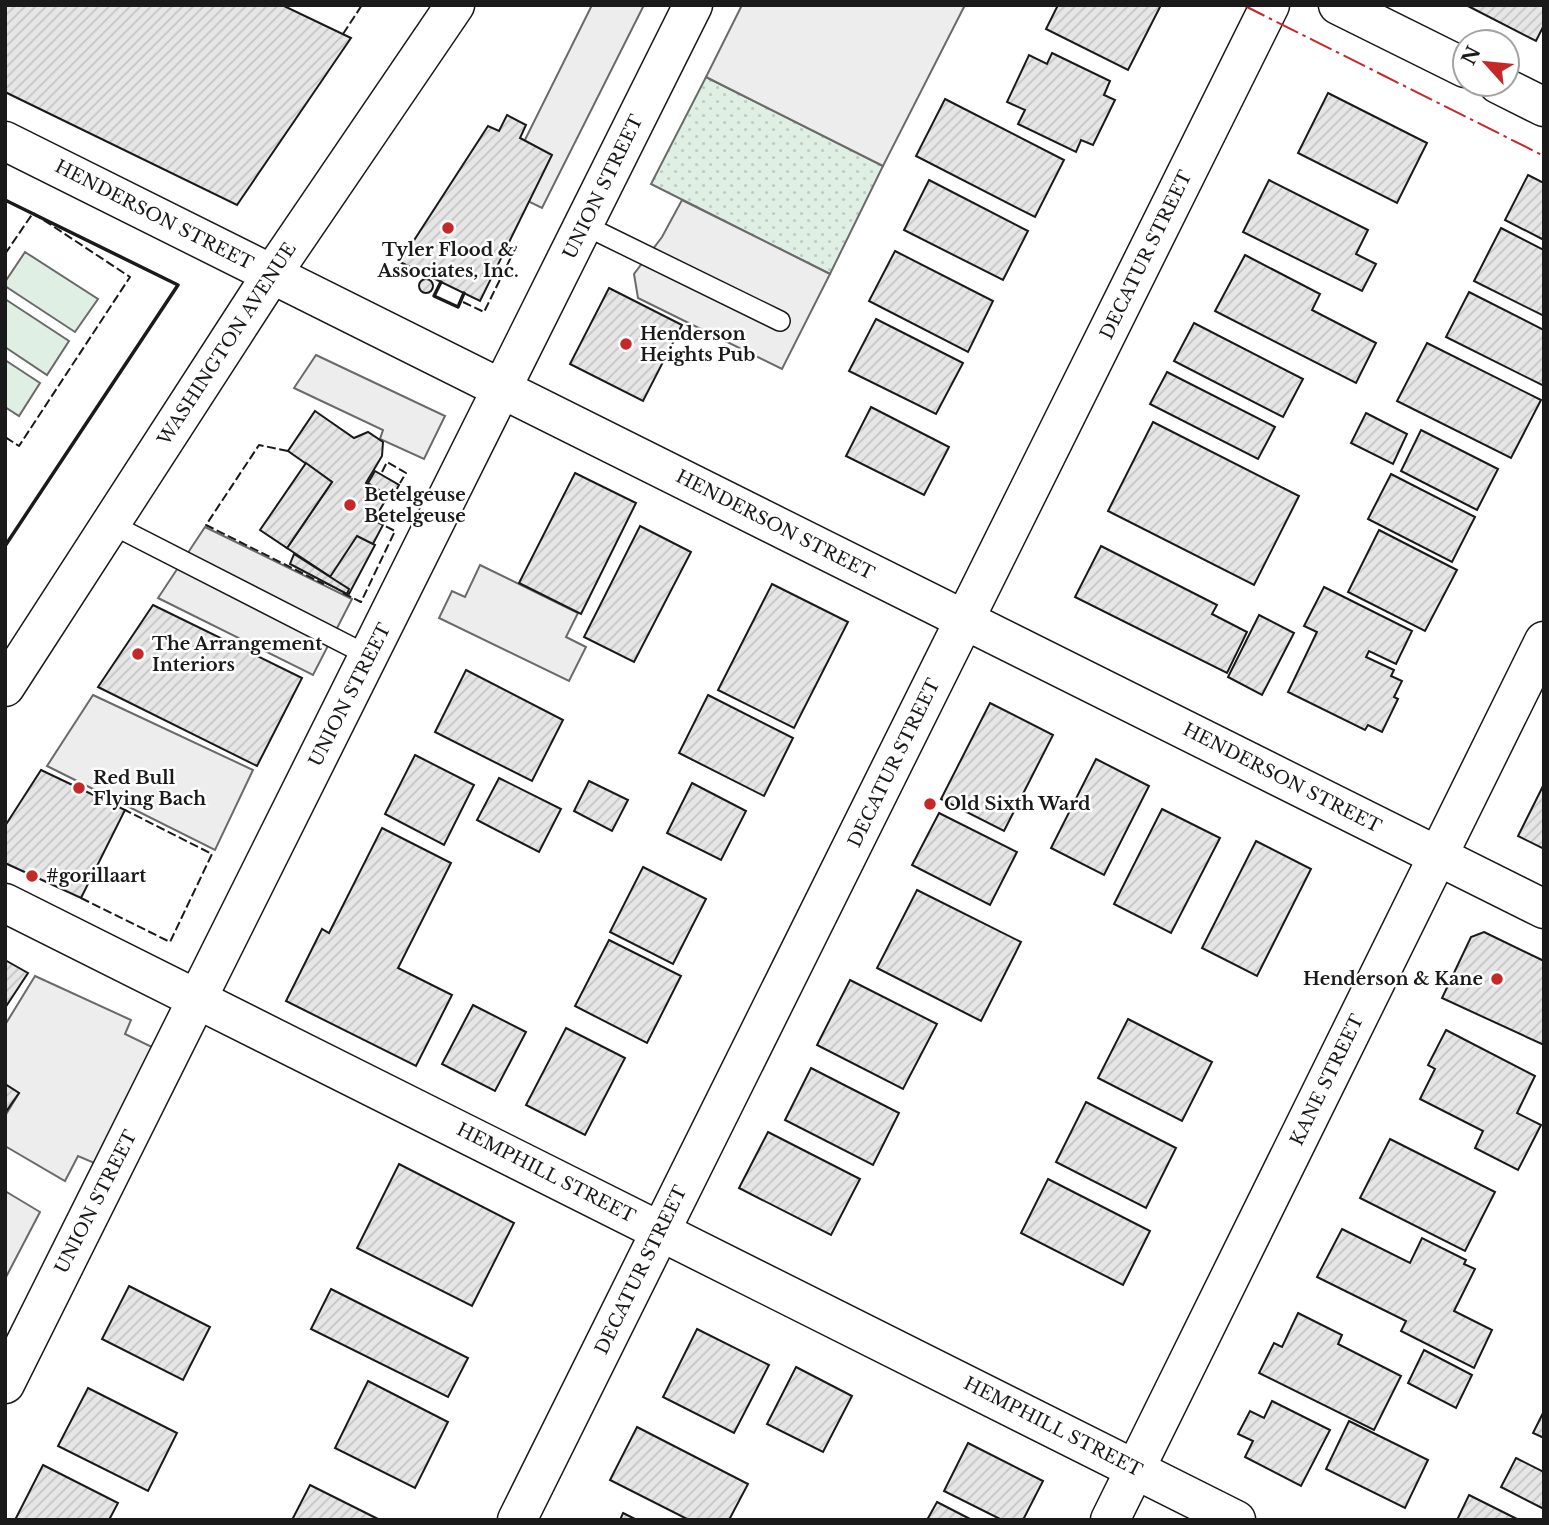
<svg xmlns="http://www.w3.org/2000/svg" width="1549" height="1525" font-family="'Libre Baskerville',serif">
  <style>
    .grass { fill: url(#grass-dots); stroke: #6a6a6a; stroke-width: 2 }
    .garden { fill: #e0efe3; stroke: #6a6a6a; stroke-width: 2 }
    .parking { fill: #ededed; stroke: #6a6a6a; stroke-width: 2 }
    .building { fill: url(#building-hatch); stroke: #1a1a1a; stroke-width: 2 }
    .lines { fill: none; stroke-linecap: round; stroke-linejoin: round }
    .lane-casing { stroke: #1a1a1a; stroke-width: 22 }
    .street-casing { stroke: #1a1a1a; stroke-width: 41 }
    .secondary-casing { stroke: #1a1a1a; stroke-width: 41 }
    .lane { stroke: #fff; stroke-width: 19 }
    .street { stroke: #fff; stroke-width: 38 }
    .secondary { stroke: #fff; stroke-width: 38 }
    .fence { stroke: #1a1a1a; stroke-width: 2; stroke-dasharray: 9 3.5; stroke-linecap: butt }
    .wall { stroke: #1a1a1a; stroke-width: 3.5 }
    .power { stroke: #c62828; stroke-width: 2; stroke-dasharray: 24 5 3.5 5; stroke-linecap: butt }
    .poi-dot { fill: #c62828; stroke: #fff; stroke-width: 2.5 }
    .labels { text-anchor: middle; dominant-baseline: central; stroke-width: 5; stroke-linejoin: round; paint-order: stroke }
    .street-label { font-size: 18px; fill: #1a1a1a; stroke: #fff }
    .poi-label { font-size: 18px; font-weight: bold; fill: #1a1a1a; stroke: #fff; text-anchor: start }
  </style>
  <defs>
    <pattern id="grass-dots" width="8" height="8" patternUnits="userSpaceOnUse" patternTransform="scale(1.75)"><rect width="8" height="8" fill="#e0efe3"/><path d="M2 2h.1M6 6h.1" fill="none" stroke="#c0ccc2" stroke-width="1.8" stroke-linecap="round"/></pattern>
    <pattern id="building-hatch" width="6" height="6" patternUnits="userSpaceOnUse" patternTransform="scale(1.75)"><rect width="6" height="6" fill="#e6e6e6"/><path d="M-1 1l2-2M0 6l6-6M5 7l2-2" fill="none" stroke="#c5c5c5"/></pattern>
  </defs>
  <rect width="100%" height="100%" fill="#fff"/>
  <polygon class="grass" points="706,77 883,166 830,274 651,184"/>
  <g class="garden">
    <polygon points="25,252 98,299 75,332 5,286 5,282"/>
    <polygon points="5,299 69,341 47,375 5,347"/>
    <polygon points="5,360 40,383 19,416 5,407"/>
  </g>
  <g class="parking">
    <polygon points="592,5 644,5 542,208 501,188"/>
    <polygon points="742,5 965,5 883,166 706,77"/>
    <polygon points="682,200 830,274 782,369 638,298 634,274 662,237"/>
    <polygon points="316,355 445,416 424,459 380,439 383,430 294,388"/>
    <polygon points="205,527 352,599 313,675 158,598"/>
    <polygon points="480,565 578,613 566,637 586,647 569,681 439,618 452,591 465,597"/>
    <polygon points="93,695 253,770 215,850 47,766"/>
    <polygon points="35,976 131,1020 125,1034 154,1048 99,1165 78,1156 65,1181 5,1146 5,1116 19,1093 5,1084 5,1025"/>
    <polygon points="5,1191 40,1212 5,1279"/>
  </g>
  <g class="building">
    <polygon points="5,5 282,5 351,38 237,205 5,92"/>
    <polygon points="1058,5 1161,5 1128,70 1046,29"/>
    <polygon points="1466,5 1544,5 1544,25 1536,41"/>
    <polygon points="1052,53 1110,81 1104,95 1115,100 1093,145 1081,140 1076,152 1018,124 1025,110 1007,102 1029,55 1047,64"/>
    <polygon points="1328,93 1427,143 1397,203 1298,153"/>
    <polygon points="945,99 1064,160 1035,217 916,156"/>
    <polygon points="507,115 526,125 520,138 552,155 480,301 400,262 488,126 499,131"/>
    <polygon points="1528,175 1544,183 1544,240 1505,220"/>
    <polygon points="929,180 1028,231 1003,280 904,230"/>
    <polygon points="1269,180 1368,230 1356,254 1376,264 1362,291 1243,232"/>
    <polygon points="1501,228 1544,250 1544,316 1474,281"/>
    <polygon points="895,251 993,301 968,352 869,301"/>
    <polygon points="1245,255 1320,294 1312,310 1376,343 1356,383 1215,311"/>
    <circle cx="426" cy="286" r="7"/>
    <polygon points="609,288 682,325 643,401 570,364"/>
    <polygon points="1469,292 1544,330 1544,386 1446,337"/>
    <polygon points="876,319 963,363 936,414 849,371"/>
    <polygon points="1194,323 1303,379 1283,417 1174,361"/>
    <polygon points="1427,343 1541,400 1511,458 1397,401"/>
    <polygon points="1167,372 1275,427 1258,459 1150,404"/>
    <polygon points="871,407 949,447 924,495 846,456"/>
    <polygon points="315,411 354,438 368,432 383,442 382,456 366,483 388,496 378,513 372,519 383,525 349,589 287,548 332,482 288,451"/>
    <polygon points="1366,413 1407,434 1393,464 1351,443"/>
    <polygon points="1153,422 1299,496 1254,585 1108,511"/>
    <polygon points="1421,430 1498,469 1477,510 1401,471"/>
    <polygon points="306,463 332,482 287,548 260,530"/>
    <polygon points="375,471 399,485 392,498 368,483"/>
    <polygon points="575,473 636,503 581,614 519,583"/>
    <polygon points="1391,474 1475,517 1452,562 1368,519"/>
    <polygon points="640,526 691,552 634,662 584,637"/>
    <polygon points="1379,530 1457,570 1425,631 1348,592"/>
    <polygon points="357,536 375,545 349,594 326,583"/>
    <polygon points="1101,546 1217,605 1212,614 1247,632 1227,673 1075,597"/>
    <polygon points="294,554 349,589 347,594 290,564"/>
    <polygon points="772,584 848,622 794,728 718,690"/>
    <polygon points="1324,587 1412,631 1396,664 1369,651 1366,657 1394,670 1391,676 1402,681 1394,697 1398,699 1382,732 1368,725 1365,730 1288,692 1317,632 1304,626"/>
    <polygon points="153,605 302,678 257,766 98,687"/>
    <polygon points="1259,615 1294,633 1262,695 1228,677"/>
    <polygon points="466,670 563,720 532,781 435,732"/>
    <polygon points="708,695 793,738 764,796 679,753"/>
    <polygon points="990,703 1053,735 1004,831 941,799"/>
    <polygon points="415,755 474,785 444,845 385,814"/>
    <polygon points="1096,759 1149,786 1104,875 1051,848"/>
    <polygon points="41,770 125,810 81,898 5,863 5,826"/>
    <polygon points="499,778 561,809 539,852 477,820"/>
    <polygon points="589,781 628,800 612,831 574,811"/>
    <polygon points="692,783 746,811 721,860 667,833"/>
    <polygon points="1544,784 1544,849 1518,836"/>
    <polygon points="1162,809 1220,838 1171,933 1114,904"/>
    <polygon points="939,813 1017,852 990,905 912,865"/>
    <polygon points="382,828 451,863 398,968 452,995 416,1066 286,1001 322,929 329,933"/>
    <polygon points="1256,841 1311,869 1257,976 1202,948"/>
    <polygon points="643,867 706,899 673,964 610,932"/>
    <polygon points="917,890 1021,942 981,1021 877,968"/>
    <polygon points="1484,932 1544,961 1544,1045 1442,998 1471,937"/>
    <polygon points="609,940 681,976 647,1043 575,1006"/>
    <polygon points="5,960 28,973 5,1008"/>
    <polygon points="850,980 937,1024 903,1089 817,1045"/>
    <polygon points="473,1005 526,1032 495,1091 442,1064"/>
    <polygon points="1128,1019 1212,1062 1182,1121 1098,1078"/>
    <polygon points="566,1028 625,1058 585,1135 526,1105"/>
    <polygon points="1446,1030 1535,1076 1517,1113 1541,1125 1518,1170 1475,1148 1483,1131 1420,1099 1435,1069 1428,1065"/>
    <polygon points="811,1068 899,1113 873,1165 785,1120"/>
    <polygon points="5,1084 19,1093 5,1113"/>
    <polygon points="1086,1102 1176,1148 1146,1208 1056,1162"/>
    <polygon points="768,1132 860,1179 831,1235 739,1188"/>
    <polygon points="1390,1139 1495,1192 1465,1251 1360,1198"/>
    <polygon points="399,1164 514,1223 472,1306 357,1248"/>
    <polygon points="1048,1179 1150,1231 1123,1285 1021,1233"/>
    <polygon points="1342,1229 1410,1263 1422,1238 1466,1260 1464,1264 1475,1269 1454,1311 1492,1330 1474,1368 1401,1331 1406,1321 1317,1277"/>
    <polygon points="129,1286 210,1327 183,1380 102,1339"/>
    <polygon points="331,1289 468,1358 448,1397 311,1329"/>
    <polygon points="1298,1313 1342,1335 1338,1344 1401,1376 1374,1430 1259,1373 1274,1343 1282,1347"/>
    <polygon points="697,1329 769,1365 734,1433 663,1397"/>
    <polygon points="1424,1350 1472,1375 1456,1408 1408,1383"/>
    <polygon points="796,1367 852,1396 823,1452 767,1424"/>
    <polygon points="368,1381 448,1422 415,1488 335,1448"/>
    <polygon points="88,1388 177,1433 148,1491 58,1446"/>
    <polygon points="1272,1401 1330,1430 1301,1486 1245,1457 1253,1441 1238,1434 1250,1411 1264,1418"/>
    <polygon points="1544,1411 1544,1438 1533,1433"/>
    <polygon points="1349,1421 1428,1460 1405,1508 1326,1469"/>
    <polygon points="637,1427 748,1484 729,1520 689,1520 610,1480"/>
    <polygon points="968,1443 1043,1481 1023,1520 1002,1520 944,1491"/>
    <polygon points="1516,1458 1544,1472 1544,1509 1501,1487"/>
    <polygon points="43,1465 118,1503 109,1520 15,1520"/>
    <polygon points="310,1485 380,1520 292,1520"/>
    <polygon points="1469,1495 1519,1520 1457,1520"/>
    <polygon points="937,1502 972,1520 927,1520"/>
    <polygon points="623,1513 637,1520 620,1520"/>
  </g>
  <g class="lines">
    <g class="lane-casing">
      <g id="lane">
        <polyline points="584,225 780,321"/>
        <polyline points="111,524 369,656"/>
      </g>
    </g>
    <g class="street-casing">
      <g id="street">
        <polyline points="1338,5 1465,68"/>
        <polyline points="1498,84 1544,107"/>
        <polyline points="5,141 1544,909"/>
        <polyline points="5,903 1236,1520"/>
        <polyline points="5,1384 693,5"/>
        <polyline points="517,1520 1270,5"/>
        <polyline points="1110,1520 1544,641"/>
      </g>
    </g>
    <g class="secondary-casing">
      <polyline id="secondary" points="5,687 272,274 455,5"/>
    </g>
    <use href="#lane" class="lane"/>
    <use href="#street" class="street"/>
    <use href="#secondary" class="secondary"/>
    <g class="fence">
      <polyline points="343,34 362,5"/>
      <polyline points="5,254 33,213 130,277 19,446 5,437"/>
      <polyline points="463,302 484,312 518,243"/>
      <polyline points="288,451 259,445 206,525 324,584"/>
      <polyline points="382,472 387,462 406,473 400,483"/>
      <polyline points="343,593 361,602 395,531 383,525"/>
      <polyline points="81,898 170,942 212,854 125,810"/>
    </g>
    <g class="wall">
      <polyline points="5,200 178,285 5,546"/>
      <polyline points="441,282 434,296 458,307 464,293"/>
    </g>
    <polyline class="power" points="1243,5 1544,156"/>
  </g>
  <g class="poi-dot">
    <circle cx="448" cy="228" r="7"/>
    <circle cx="626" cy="344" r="7"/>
    <circle cx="350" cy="505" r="7"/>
    <circle cx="138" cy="654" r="7"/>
    <circle cx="79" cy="788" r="7"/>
    <circle cx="930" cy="804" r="7"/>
    <circle cx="32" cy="876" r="7"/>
    <circle cx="1497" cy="979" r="7"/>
  </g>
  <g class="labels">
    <g class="street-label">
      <text transform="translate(603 187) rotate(-64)">UNION STREET</text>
      <text transform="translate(154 215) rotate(27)">HENDERSON STREET</text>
      <text transform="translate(1146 255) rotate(-64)">DECATUR STREET</text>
      <text transform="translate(227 344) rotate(-57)">WASHINGTON AVENUE</text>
      <text transform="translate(775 525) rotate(27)">HENDERSON STREET</text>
      <text transform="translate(350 695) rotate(-63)">UNION STREET</text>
      <text transform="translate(894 763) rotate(-64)">DECATUR STREET</text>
      <text transform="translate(1282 778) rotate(27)">HENDERSON STREET</text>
      <text transform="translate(1327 1080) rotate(-64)">KANE STREET</text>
      <text transform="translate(546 1173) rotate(27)">HEMPHILL STREET</text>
      <text transform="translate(96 1202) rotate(-63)">UNION STREET</text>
      <text transform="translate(641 1270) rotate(-64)">DECATUR STREET</text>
      <text transform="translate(1053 1427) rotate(27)">HEMPHILL STREET</text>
    </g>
    <g class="poi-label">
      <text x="448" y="250" text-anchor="middle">Tyler Flood &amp;<tspan x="448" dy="21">Associates, Inc.</tspan></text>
      <text x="640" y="334">Henderson<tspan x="640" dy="21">Heights Pub</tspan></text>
      <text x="364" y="495">Betelgeuse<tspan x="364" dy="21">Betelgeuse</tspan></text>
      <text x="152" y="644">The Arrangement<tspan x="152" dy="21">Interiors</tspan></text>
      <text x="93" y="778">Red Bull<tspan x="93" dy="21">Flying Bach</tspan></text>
      <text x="944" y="804">Old Sixth Ward</text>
      <text x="46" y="876">#gorillaart</text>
      <text x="1483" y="979" text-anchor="end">Henderson &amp; Kane</text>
    </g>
  </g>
  <rect width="1549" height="1525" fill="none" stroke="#1a1a1a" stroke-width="14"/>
  <g transform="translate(1486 63) rotate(297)"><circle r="33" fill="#ffffff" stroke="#a3a3a3" stroke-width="2"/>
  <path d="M0-5L12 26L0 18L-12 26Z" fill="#c62828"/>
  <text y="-10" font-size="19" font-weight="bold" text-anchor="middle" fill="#1a1a1a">N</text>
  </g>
</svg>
